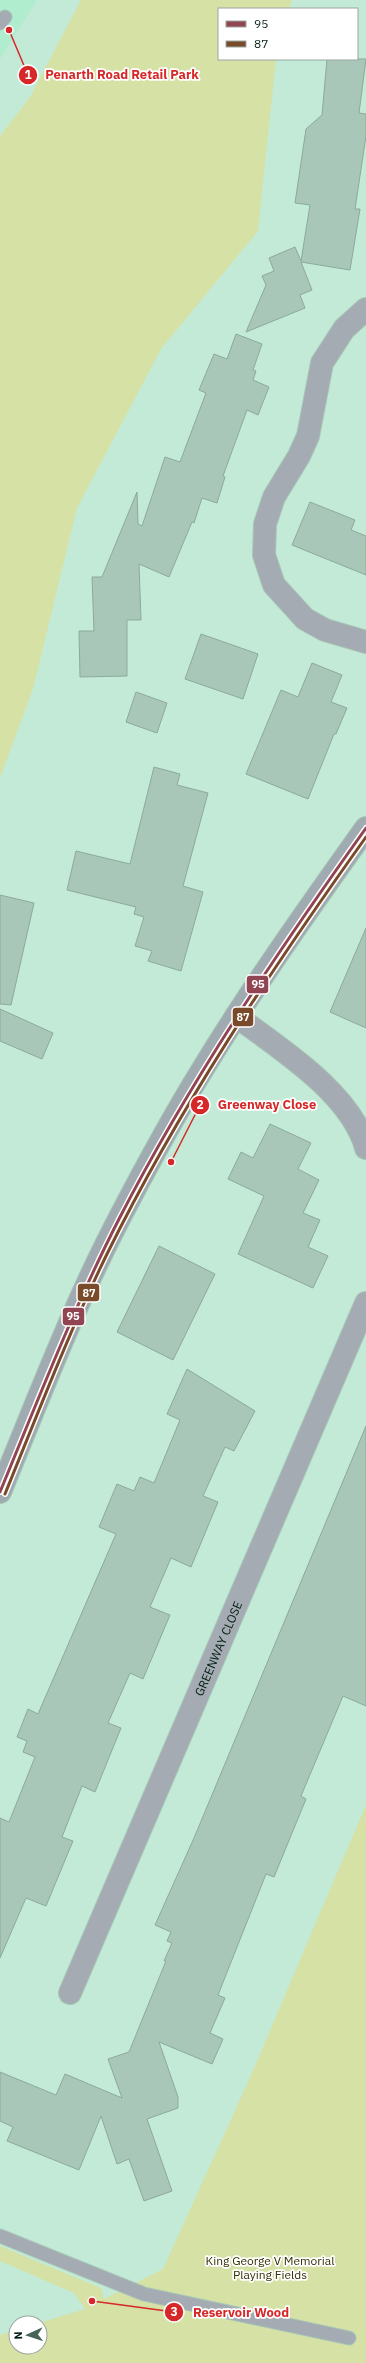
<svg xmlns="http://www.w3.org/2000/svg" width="366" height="2363" font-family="'IBM Plex Sans',sans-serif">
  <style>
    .built { fill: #b0edcf }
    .green { fill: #d6e1a6 }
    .building { fill: #a8c7b8; stroke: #8baa9b }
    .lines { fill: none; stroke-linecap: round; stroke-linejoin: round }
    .service-casing { stroke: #a7c6b6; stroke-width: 15 }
    .minor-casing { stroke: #a7c6b6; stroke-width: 24 }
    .secondary-casing { stroke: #a7c6b6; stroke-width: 24 }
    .service { stroke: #a5abb3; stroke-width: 13 }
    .minor { stroke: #a5abb3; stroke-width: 22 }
    .secondary { stroke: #9fabb1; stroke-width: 22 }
    .bus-1-casing { stroke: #fff; stroke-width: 6 }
    .bus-2-casing { stroke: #fff; stroke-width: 6 }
    .bus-1 { stroke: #914451; stroke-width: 3 }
    .bus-2 { stroke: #7a4b2a; stroke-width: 3 }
    .labels { text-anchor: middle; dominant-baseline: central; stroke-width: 3.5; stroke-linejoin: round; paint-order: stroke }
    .street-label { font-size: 12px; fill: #021e11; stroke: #fff }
    .park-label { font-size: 12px; fill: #342f03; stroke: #fff }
    .leader { fill: none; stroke: #d62828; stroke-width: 1.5 }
    .callout-dot { fill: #d62828; stroke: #fff; stroke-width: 1.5 }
    .mark-label { font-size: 12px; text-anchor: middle; font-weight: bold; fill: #fff }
    .callout-label { font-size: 13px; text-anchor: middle; font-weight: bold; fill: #d62828; stroke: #fff; stroke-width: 3.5; stroke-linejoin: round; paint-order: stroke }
    .line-badge { stroke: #fff; stroke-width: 1.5 }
    .badge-label { font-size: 11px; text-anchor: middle; font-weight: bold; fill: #fff }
  </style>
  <rect width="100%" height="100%" fill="#c3ead6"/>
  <polygon class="built" points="0,0 37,0 0,59"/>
  <g class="green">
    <polygon points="81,0 292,0 289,9 219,9 219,59 276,59 258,231 161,349 77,508 33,689 0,778 0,136 30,97"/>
    <polygon points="366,1805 366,2363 0,2363 0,2335 16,2330 16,2347 40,2347 39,2323 85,2309 74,2293 0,2261 0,2246 101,2288 104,2299 163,2269 248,2082"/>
  </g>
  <g class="building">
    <polygon points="327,59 366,59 359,113 366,114 366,136 355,209 360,209 350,270 301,262 312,290 300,295 305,308 246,332 266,285 262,276 274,271 269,258 295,247 301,261 310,205 295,203 306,129 322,115"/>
    <polygon points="236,334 262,344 253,370 256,371 253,380 269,387 258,415 247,410 223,476 225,477 217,503 202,498 194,523 192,522 169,577 139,564 141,620 127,620 127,676 80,677 79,631 94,631 92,577 102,577 137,492 138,524 142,526 165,457 180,462 206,393 199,390 214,354 227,359"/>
    <polygon points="310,502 355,520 351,530 366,536 366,575 292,545"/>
    <polygon points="201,634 258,654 243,699 185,679"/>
    <polygon points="312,663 342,675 331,702 347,708 336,734 334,734 308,799 246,774 281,690 298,697"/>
    <polygon points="136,692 167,703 157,733 126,722"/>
    <polygon points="154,767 180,774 177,785 208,793 183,886 203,892 181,971 148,961 152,951 135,946 144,917 134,914 136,907 67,890 76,851 130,864"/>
    <polygon points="0,895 34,903 11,1005 0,1004"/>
    <polygon points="366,928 366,1028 330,1012"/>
    <polygon points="0,1009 53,1033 42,1059 0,1041"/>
    <polygon points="270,1124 311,1143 298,1169 319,1180 303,1213 320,1220 308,1247 328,1256 313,1288 238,1254 264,1196 228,1179 241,1152 253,1158"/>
    <polygon points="159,1246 215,1274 173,1360 117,1332"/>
    <polygon points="187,1369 255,1411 234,1451 225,1447 203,1496 218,1502 191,1567 171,1558 150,1607 170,1615 143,1679 130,1673 108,1723 121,1728 95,1792 82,1786 62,1837 73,1841 46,1906 26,1898 0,1958 0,1818 9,1822 35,1757 23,1752 27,1741 17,1737 28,1709 38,1714 116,1534 99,1527 117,1484 134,1491 140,1477 154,1483 180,1420 167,1414"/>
    <polygon points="366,1426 366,1706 343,1696 301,1796 306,1799 274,1877 266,1874 218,1995 225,1998 210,2033 223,2039 212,2064 159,2042 178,2097 178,2108 147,2119 172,2191 144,2201 129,2159 117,2164 101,2116 79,2170 7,2141 13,2127 0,2121 0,2072 56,2095 65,2074 122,2098 108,2059 129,2052 166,1961 164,1961 172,1943 167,1941 171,1932 155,1925 194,1838"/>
  </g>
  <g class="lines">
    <g class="service-casing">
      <g id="service">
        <polyline points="0,23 5,17"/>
        <polyline points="0,2236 144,2294 349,2338"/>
      </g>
    </g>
    <g class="minor-casing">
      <g id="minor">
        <polyline points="366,309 344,329 322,363 308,436 299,456 274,497 265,524 264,555 274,585 305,619 325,630 366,642"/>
        <path d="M236,1016C279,1048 351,1093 366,1148"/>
        <path id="s1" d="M70,1993L366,1303"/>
      </g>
    </g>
    <g class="secondary-casing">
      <path id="secondary" d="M0,1492C38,1400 73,1307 119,1219C145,1169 172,1119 201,1072C252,988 309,908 366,828"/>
    </g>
    <use href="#service" class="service"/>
    <use href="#minor" class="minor"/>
    <use href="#secondary" class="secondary"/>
    <g class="bus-1-casing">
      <path id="bus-1" d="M0,1492C38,1400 74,1307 119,1219C190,1081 276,954 366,828"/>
    </g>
    <g class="bus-2-casing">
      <path id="bus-2" d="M5,1494C38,1413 69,1332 107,1254C180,1106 271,970 366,837"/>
    </g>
    <use href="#bus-1" class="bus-1"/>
    <use href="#bus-2" class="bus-2"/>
  </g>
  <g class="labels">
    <g class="street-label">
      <text stroke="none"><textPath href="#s1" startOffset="375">GREENWAY CLOSE</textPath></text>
    </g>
    <g class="park-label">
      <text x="270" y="2260">King George V Memorial<tspan x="270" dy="14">Playing Fields</tspan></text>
    </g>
  </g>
  <path class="leader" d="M9 30L28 75M171 1162L200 1105M92 2301L174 2312"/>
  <g class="callout-dot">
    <circle cx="9" cy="30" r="4"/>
    <circle cx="171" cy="1162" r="4"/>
    <circle cx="92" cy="2301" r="4"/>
    <circle cx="28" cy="75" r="10"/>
    <circle cx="200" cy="1105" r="10"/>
    <circle cx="174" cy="2312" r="10"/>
  </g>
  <g class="mark-label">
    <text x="28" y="79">1</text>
    <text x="200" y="1109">2</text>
    <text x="174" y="2316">3</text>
  </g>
  <g class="callout-label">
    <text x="122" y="79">Penarth Road Retail Park</text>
    <text x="267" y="1109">Greenway Close</text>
    <text x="241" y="2317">Reservoir Wood</text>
  </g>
  <g class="line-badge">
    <rect x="246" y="975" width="23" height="19" rx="4" fill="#914451"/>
    <rect x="232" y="1007" width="22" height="20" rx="4" fill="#7a4b2a"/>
    <rect x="77" y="1283" width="23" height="19" rx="4" fill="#7a4b2a"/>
    <rect x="62" y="1307" width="23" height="19" rx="4" fill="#914451"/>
  </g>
  <g class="badge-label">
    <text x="258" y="988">95</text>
    <text x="243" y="1021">87</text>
    <text x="89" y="1297">87</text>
    <text x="73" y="1320">95</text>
  </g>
  <rect x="218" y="8" width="140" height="52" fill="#ffffff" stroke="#9aa5a0"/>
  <rect x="226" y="21" width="20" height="6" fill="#914451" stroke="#9aa5a0"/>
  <text x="254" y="28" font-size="12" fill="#021e11">95</text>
  <rect x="226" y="41" width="20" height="6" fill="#7a4b2a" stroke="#9aa5a0"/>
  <text x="254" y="48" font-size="12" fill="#021e11">87</text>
  <g transform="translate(28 2335) rotate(267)"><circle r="19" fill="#ffffff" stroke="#9aa5a0"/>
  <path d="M0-3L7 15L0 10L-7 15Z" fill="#466556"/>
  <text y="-6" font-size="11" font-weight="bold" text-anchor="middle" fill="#021e11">N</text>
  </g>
</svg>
